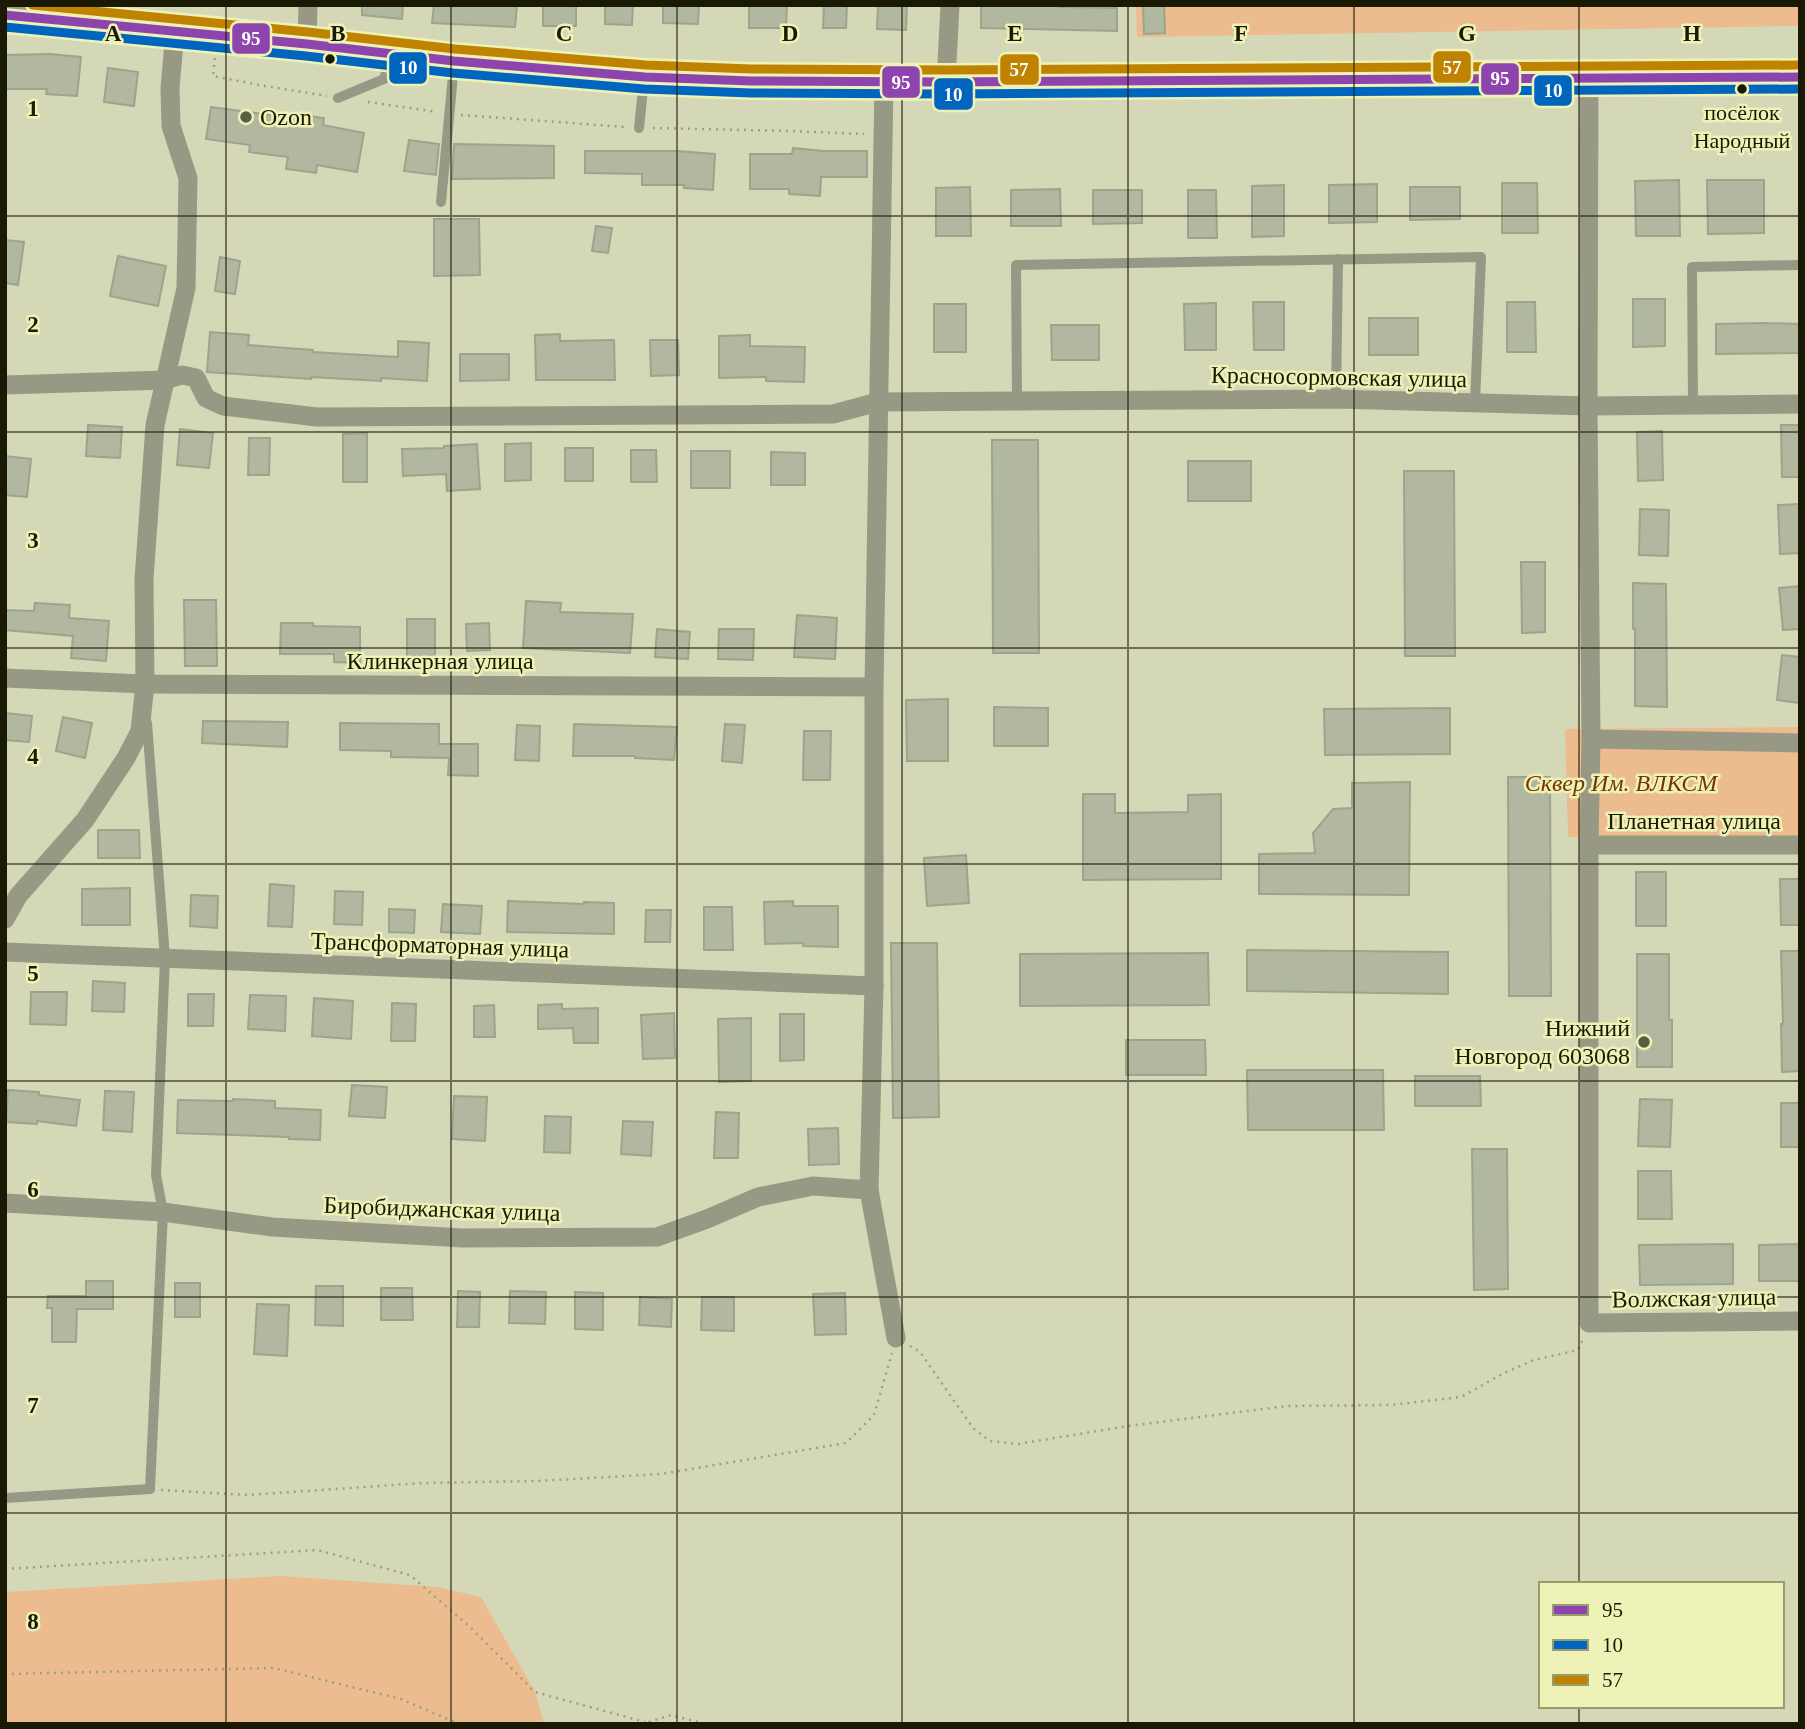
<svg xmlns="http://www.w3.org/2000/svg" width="1805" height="1729" font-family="'Times New Roman',serif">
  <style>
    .green { fill: #ecbb8e }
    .building { fill: #b1b89f; stroke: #9da48c; stroke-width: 2 }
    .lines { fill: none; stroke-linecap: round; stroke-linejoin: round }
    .path { stroke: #9d9e88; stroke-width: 2.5; stroke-dasharray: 2 5; stroke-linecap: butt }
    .service { stroke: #989984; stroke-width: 10 }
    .minor { stroke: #989984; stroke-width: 19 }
    .primary { stroke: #9a9c83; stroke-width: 32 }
    .bus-1-casing { stroke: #eef2b7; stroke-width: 14 }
    .bus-2-casing { stroke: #eef2b7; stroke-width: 14 }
    .bus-3-casing { stroke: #eef2b7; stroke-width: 14 }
    .bus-1 { stroke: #8e44ad; stroke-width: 9 }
    .bus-2 { stroke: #0065bd; stroke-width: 9 }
    .bus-3 { stroke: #c08301; stroke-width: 9 }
    .grid { fill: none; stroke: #1a1a04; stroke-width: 2; stroke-opacity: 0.55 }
    .bus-dot { fill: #1a1a04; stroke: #eef2b7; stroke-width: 2.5 }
    .poi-dot { fill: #5b5c43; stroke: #eef2b7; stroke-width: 2.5 }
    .labels { text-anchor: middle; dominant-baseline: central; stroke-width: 5; stroke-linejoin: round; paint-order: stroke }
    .bus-label { font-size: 22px; fill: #1a1a04; stroke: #eef2b7 }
    .poi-label { font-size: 24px; fill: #1a1a04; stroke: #eef2b7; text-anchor: start }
    .street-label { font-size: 24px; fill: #1a1a04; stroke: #eef2b7 }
    .park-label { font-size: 24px; font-style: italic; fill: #783500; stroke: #eef2b7 }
    .grid-label { font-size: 23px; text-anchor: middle; font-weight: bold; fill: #1a1a04; stroke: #eef2b7; stroke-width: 5; stroke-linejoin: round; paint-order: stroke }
    .line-badge { stroke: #eef2b7; stroke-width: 2.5 }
    .badge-label { font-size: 19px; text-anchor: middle; font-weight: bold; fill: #fff }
  </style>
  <rect width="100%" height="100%" fill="#d5d8b7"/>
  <g class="green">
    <polygon points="1136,5 1800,5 1800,26 1137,37"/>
    <polygon points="1800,727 1800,837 1568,837 1565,729"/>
    <polygon points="280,1576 437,1587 481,1597 535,1692 544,1724 5,1724 5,1592"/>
  </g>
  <g class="building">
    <polygon points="362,5 403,5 402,19 362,15"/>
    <polygon points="434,5 517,5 515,27 432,23"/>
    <rect x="543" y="5" width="33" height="21"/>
    <polygon points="605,5 633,5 632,25 605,24"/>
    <polygon points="663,5 699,5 698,24 663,23"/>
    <polygon points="749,5 787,5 786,28 749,28"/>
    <polygon points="824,5 847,5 846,28 823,28"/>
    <polygon points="878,5 907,5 906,30 877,29"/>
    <polygon points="981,5 1059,5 1059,7 1117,8 1117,31 981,28"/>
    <polygon points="1143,5 1164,5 1165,33 1144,34"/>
    <polygon points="50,54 81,57 77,96 46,94 47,89 5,89 5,55"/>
    <polygon points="108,68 138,72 134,106 104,102"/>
    <polygon points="211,107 293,118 294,114 324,118 323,125 364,133 357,172 317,165 316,173 286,169 288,157 249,152 250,145 206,139"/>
    <polygon points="409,140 439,144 436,175 404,171"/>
    <polygon points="454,144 554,146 554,178 452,179"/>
    <polygon points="793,148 824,151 867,151 867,177 821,177 820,196 789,194 789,189 750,189 750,154 792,154"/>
    <polygon points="585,151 677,151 715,154 713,190 684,188 684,185 642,185 642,174 585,173"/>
    <polygon points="1679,180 1680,236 1636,236 1635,181"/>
    <polygon points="1707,180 1764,180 1764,233 1708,234"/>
    <polygon points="1502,183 1537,183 1538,233 1502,233"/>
    <polygon points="1377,184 1377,222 1329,223 1329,185"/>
    <polygon points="1284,185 1284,236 1252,237 1252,186"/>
    <polygon points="970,187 971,236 936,236 936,188"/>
    <polygon points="1410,187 1460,187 1460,219 1410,220"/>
    <polygon points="1060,189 1061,226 1011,226 1011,190"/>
    <polygon points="1093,190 1142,190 1142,223 1093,224"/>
    <polygon points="1188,190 1216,190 1217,238 1188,238"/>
    <polygon points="434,219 479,219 480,275 434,276"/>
    <polygon points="596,226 612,228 608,253 592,251"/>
    <polygon points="5,240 24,242 18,285 5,283"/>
    <polygon points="118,256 166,266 158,306 110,296"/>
    <polygon points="220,257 240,261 235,294 215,291"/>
    <polygon points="1633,299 1665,299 1665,346 1633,347"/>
    <polygon points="1253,302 1284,302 1284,350 1254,350"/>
    <polygon points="1507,302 1535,302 1536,352 1507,352"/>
    <polygon points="1216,303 1216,350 1185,350 1184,304"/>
    <rect x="934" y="304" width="32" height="48"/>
    <rect x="1369" y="318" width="49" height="37"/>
    <polygon points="1765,323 1800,324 1800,353 1716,354 1716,324"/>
    <polygon points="1051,325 1099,325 1099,360 1052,360"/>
    <polygon points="210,332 249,335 248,345 313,350 313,352 398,357 398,341 429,343 427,381 381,378 381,381 311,377 311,379 207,372"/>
    <polygon points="560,334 560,341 614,340 615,380 536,380 535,335"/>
    <polygon points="750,335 750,346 805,347 804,382 766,381 766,377 719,378 719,336"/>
    <polygon points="650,340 678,340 679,375 651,376"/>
    <polygon points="460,354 509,354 509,380 460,381"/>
    <polygon points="88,425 122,427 120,458 86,456"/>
    <polygon points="1781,425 1800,425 1800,477 1782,477"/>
    <polygon points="180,429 213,433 209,468 177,465"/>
    <polygon points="1662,431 1663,480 1638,481 1637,432"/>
    <polygon points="367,433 367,482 343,482 343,434"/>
    <polygon points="249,438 270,438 269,475 248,475"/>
    <polygon points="992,440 1038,440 1039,653 993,653"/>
    <polygon points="531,443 531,480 505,481 505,444"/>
    <polygon points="477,444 480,489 447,491 446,474 403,476 402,449 444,448 444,446"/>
    <rect x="565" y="448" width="28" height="33"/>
    <polygon points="631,450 656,450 657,482 631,482"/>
    <rect x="691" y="451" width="39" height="37"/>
    <polygon points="771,452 805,453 805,485 771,485"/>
    <polygon points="5,456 31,459 27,497 5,495"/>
    <rect x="1188" y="461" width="63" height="40"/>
    <polygon points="1404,471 1454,471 1455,656 1405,656"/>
    <polygon points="1800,504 1800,553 1780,554 1778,505"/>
    <polygon points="1640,509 1669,510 1668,556 1639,555"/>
    <polygon points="1521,562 1545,562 1545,632 1522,633"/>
    <polygon points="1633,583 1666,584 1667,707 1635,706 1635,629 1633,629"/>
    <polygon points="1800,586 1800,629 1783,630 1779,588"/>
    <polygon points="184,600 216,600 217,666 185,666"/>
    <polygon points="526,601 561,603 560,612 633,614 630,653 523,648"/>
    <polygon points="35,603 70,605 69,618 109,621 106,661 71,658 73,636 5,630 5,610 34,611"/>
    <polygon points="797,615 837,618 835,659 794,657"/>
    <rect x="407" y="619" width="28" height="39"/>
    <polygon points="281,623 313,623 313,626 360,627 360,663 334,662 334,654 280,654"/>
    <polygon points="489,623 490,650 467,651 466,624"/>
    <polygon points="657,629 690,632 688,659 655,657"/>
    <polygon points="719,629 754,629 753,660 718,659"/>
    <polygon points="1782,655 1800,657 1800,703 1777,700"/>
    <polygon points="948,699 948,761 907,761 906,700"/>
    <polygon points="994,707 1048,708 1048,746 994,746"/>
    <polygon points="1450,708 1450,754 1325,755 1324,709"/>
    <polygon points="5,713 32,716 29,742 5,740"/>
    <polygon points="63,717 92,723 85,758 56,751"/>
    <polygon points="203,721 288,722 287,747 202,743"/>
    <polygon points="340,723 439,724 439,744 478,744 478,776 448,775 449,758 391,757 391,751 340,750"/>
    <polygon points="574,724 677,727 674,760 635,758 635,756 573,756"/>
    <polygon points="725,724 745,725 742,763 722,761"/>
    <polygon points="517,725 540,726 539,761 515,760"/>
    <polygon points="804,731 831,731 830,780 803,780"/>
    <polygon points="1508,777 1550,777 1551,996 1509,996"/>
    <polygon points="1410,782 1409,895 1259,894 1259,854 1315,853 1313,833 1333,809 1352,808 1352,783"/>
    <polygon points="1083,794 1115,794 1115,813 1188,812 1188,795 1221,794 1221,879 1083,880"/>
    <polygon points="98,830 139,830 140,858 98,858"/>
    <polygon points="966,855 969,903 927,906 924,858"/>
    <rect x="1636" y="872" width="30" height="54"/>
    <polygon points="1780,879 1800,879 1800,925 1781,925"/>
    <polygon points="270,884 294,886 292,927 268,926"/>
    <polygon points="130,888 130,925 82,925 82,889"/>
    <polygon points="335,891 363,892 362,925 334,924"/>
    <polygon points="191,895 218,896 217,928 190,926"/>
    <polygon points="508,901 584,904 584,902 614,903 614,934 507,932"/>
    <polygon points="793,901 793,906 838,906 838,947 803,946 803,943 765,944 764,902"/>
    <polygon points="443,904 482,906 480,934 441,932"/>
    <polygon points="704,907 732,907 733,950 704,950"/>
    <polygon points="389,909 415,910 414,933 389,932"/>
    <polygon points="646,910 671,910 670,942 645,942"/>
    <polygon points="891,943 937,943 939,1117 893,1118"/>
    <polygon points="1247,950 1448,952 1448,994 1247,991"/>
    <polygon points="1781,951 1800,951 1800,1071 1782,1072 1781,1024 1783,1024"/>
    <polygon points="1208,953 1209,1005 1020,1006 1020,954"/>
    <polygon points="1637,954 1669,954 1669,1020 1672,1020 1672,1067 1637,1067"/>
    <polygon points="93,981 125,983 124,1012 92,1011"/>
    <polygon points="31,992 67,992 66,1025 30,1024"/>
    <polygon points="188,994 214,994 213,1026 188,1026"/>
    <polygon points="250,995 286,996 285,1031 248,1029"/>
    <polygon points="314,998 353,1001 351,1039 312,1036"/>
    <polygon points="392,1003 416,1004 415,1041 391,1041"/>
    <polygon points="562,1004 562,1009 598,1008 598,1043 574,1043 573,1028 538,1029 538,1005"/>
    <polygon points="494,1005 495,1037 474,1037 474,1006"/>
    <polygon points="674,1013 675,1058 643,1059 641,1015"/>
    <polygon points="780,1014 804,1014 804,1060 780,1061"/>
    <polygon points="751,1018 751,1081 719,1082 718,1019"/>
    <polygon points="1126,1040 1205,1040 1206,1075 1126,1075"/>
    <polygon points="1247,1070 1383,1070 1384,1130 1248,1130"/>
    <polygon points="1415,1076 1480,1076 1481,1106 1415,1106"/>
    <polygon points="352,1085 387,1087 385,1118 349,1116"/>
    <polygon points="8,1090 39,1092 39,1095 80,1100 76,1126 37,1121 37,1124 6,1122"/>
    <polygon points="105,1091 134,1092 132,1132 103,1130"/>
    <polygon points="454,1096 487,1097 485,1141 452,1139"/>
    <polygon points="233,1099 275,1101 275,1108 321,1110 320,1140 289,1139 289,1137 177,1133 178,1100 233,1101"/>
    <polygon points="1640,1099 1672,1100 1670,1147 1638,1146"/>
    <rect x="1781" y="1103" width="19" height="44"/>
    <polygon points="716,1112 739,1113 738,1158 714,1158"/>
    <polygon points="545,1116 571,1117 570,1153 544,1152"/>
    <polygon points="623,1121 653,1122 651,1156 621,1154"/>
    <polygon points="838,1128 839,1164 809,1165 808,1129"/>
    <polygon points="1472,1149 1507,1149 1508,1289 1474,1290"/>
    <polygon points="1638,1171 1671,1171 1672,1219 1638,1219"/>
    <polygon points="1733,1244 1733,1284 1640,1285 1639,1245"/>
    <polygon points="1800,1244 1800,1281 1759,1281 1759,1245"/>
    <polygon points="86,1281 113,1281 113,1309 77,1309 76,1342 52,1342 52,1308 47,1308 48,1296 86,1296"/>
    <rect x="175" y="1283" width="25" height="34"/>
    <polygon points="316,1286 343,1286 343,1326 315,1325"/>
    <polygon points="381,1288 412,1288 413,1320 381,1320"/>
    <polygon points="458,1291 480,1292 479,1327 457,1327"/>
    <polygon points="510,1291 546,1292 545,1324 509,1323"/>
    <polygon points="575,1292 603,1293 603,1330 575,1329"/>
    <polygon points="845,1293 846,1334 815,1335 813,1294"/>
    <polygon points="640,1297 672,1299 671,1327 639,1325"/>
    <polygon points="702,1297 734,1297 734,1331 701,1330"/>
    <polygon points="257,1304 289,1305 287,1356 254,1354"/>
  </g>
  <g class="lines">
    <g class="path">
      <polyline points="215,58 213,76 265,86 327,96"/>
      <polyline points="368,102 437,112"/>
      <polyline points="461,115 626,127"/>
      <polyline points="653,128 789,131 864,134"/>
      <polyline points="910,1346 920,1352 973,1428 990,1441 1018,1444 1128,1426 1287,1406 1391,1405 1461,1397 1504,1373 1534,1360 1578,1350 1583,1339"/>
      <polyline points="161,1490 248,1495 422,1483 538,1481 661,1474 846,1443 874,1415 892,1353"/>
      <polyline points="5,1569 317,1550 410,1575 470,1627 535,1692 645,1722"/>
      <polyline points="5,1674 274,1668 401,1699 459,1724"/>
      <polyline points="642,1724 671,1715 705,1724"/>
    </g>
    <g class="service">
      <polyline points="338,98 384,79 391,57"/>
      <polyline points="639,128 644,79"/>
      <polyline points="441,202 454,65"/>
      <polyline points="1336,399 1338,259"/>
      <polyline points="1017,401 1016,265 1481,257 1475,403"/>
      <polyline points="1693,404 1692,267 1800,265"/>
      <polyline points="5,1498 150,1489 163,1212 156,1175 165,958 147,723"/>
    </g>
    <g class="minor">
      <polyline points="307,44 308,5"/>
      <polyline points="1589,79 1588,406 1591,739 1589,845 1589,1323 1800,1321"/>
      <polyline points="884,82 874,687 874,986 869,1190 896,1338"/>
      <polyline points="946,82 950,5"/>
      <polyline points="5,385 165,380 182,375 196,378 206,398 223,406 317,417 833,414 878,402 1336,399 1588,406 1800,404"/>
      <polyline points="5,678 145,684 874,687"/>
      <polyline points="1591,739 1800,743"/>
      <polyline points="1589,845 1800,845"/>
      <polyline points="5,919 18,896 85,820 126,758 140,731 145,684 144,579 155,425 186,288 188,178 171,126 170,88 175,32"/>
      <polyline points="5,952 874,986"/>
      <polyline points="5,1203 163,1212 272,1227 463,1238 657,1237 707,1219 758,1197 813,1186 869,1190"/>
    </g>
    <polyline class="primary" points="5,15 307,44 454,61 645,77 751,81 946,82 1800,77"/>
    <g class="bus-1-casing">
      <polyline id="bus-1" points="5,15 307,44 454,61 645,77 751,81 946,82 1800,77"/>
    </g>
    <g class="bus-2-casing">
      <polyline id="bus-2" points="5,27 306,56 453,73 644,89 751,93 946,94 1800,89"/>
    </g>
    <g class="bus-3-casing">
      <polyline id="bus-3" points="32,5 308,32 455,49 646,65 751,69 946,70 1800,65"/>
    </g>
    <use href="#bus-1" class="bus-1"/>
    <use href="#bus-2" class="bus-2"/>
    <use href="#bus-3" class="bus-3"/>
  </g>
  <path class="grid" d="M226,5V1724M451,5V1724M677,5V1724M902,5V1724M1128,5V1724M1354,5V1724M1579,5V1584M5,216H1800M5,432H1800M5,648H1800M5,864H1800M5,1081H1800M5,1297H1800M5,1513H1800M1579,1706V1724"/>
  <g class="bus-dot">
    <circle cx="330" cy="59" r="6"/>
    <circle cx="1742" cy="89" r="6"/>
  </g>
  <g class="poi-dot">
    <circle cx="246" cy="117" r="7"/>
    <circle cx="1644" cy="1042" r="7"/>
  </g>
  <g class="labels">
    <g class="bus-label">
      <text x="1742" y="112">посёлок<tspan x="1742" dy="28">Народный</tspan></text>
    </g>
    <g class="poi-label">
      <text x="260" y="117">Ozon</text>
      <text x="1630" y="1028" text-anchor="end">Нижний<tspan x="1630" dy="28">Новгород 603068</tspan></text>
    </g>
    <g class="street-label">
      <text transform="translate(1339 377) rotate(1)">Красносормовская улица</text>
      <text x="440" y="661">Клинкерная улица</text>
      <text x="1694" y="821">Планетная улица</text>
      <text transform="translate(440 945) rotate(2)">Трансформаторная улица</text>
      <text transform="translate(442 1209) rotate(2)">Биробиджанская улица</text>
      <text transform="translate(1694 1298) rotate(-1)">Волжская улица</text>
    </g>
    <g class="park-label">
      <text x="1621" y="783">Сквер Им. ВЛКСМ</text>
    </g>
  </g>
  <g class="grid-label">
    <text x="113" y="41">A</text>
    <text x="338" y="41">B</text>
    <text x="564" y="41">C</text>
    <text x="790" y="41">D</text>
    <text x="1015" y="41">E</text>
    <text x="1241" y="41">F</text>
    <text x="1467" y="41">G</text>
    <text x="1692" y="41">H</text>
    <text x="33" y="116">1</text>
    <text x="33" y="332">2</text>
    <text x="33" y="548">3</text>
    <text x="33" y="764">4</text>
    <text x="33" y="981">5</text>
    <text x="33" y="1197">6</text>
    <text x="33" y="1413">7</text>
    <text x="33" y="1629">8</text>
  </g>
  <g class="line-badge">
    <rect x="231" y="22" width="40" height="33" rx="7" fill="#8e44ad"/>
    <rect x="1432" y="50" width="40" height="34" rx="7" fill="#c08301"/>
    <rect x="388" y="51" width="40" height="34" rx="7" fill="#0065bd"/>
    <rect x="999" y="53" width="41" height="33" rx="7" fill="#c08301"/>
    <rect x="1480" y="62" width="40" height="34" rx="7" fill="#8e44ad"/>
    <rect x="881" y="65" width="40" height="34" rx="7" fill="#8e44ad"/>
    <rect x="1533" y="74" width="40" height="33" rx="7" fill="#0065bd"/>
    <rect x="933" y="77" width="41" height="34" rx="7" fill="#0065bd"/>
  </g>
  <g class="badge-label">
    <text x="251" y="45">95</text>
    <text x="1452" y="74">57</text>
    <text x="408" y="74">10</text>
    <text x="1019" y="76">57</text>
    <text x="1500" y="85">95</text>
    <text x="901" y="89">95</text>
    <text x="1553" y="97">10</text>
    <text x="953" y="101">10</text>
  </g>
  <rect width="1805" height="1729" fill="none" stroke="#1a1a04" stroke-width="14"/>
  <rect x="1539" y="1582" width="245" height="126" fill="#eef2b7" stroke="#999c6f" stroke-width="2"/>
  <rect x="1553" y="1605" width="35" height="10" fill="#8e44ad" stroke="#999c6f" stroke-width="2"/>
  <text x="1602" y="1617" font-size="21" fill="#1a1a04">95</text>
  <rect x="1553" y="1640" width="35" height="10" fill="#0065bd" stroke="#999c6f" stroke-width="2"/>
  <text x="1602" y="1652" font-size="21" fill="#1a1a04">10</text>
  <rect x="1553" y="1675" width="35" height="10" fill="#c08301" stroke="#999c6f" stroke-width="2"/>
  <text x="1602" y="1687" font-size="21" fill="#1a1a04">57</text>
</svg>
